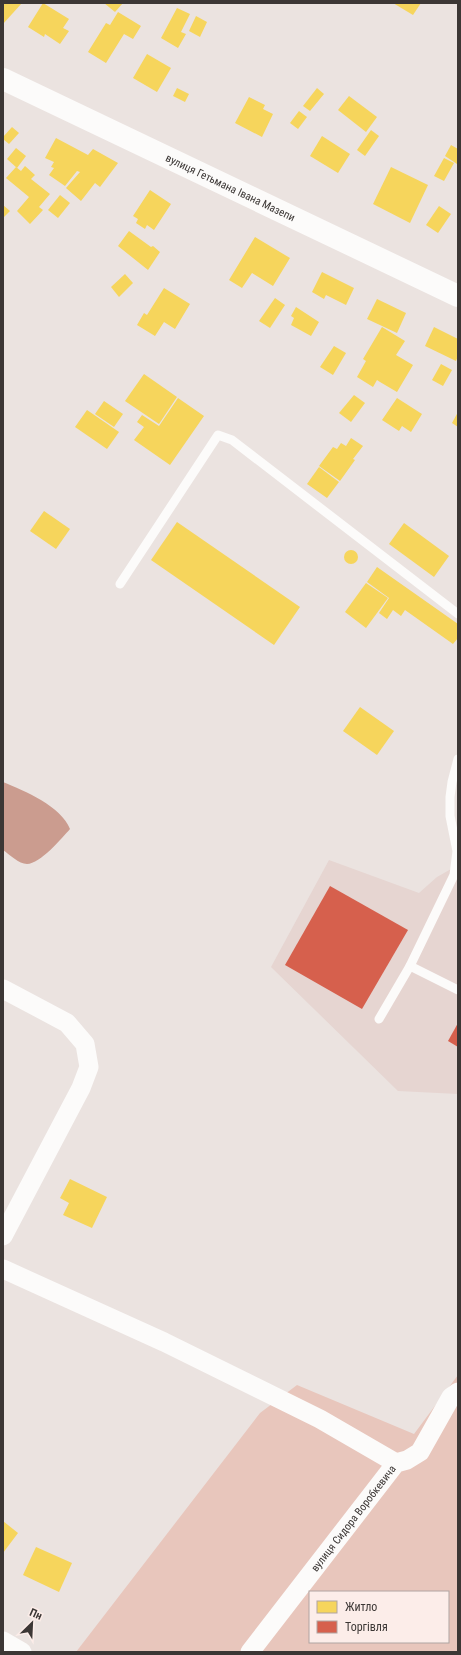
<svg xmlns="http://www.w3.org/2000/svg" width="461" height="1655" font-family="'Roboto Condensed',sans-serif">
  <style>
    .built { fill: #e6d5d1 }
    .green { fill: #e8c6bc; fill-rule: evenodd }
    .water { fill: #cb9c8f }
    .homes { fill: #f6d55c }
    .shops { fill: #d6604d }
    .lines { fill: none; stroke-linecap: round; stroke-linejoin: round }
    .service { stroke: #fcfbfa; stroke-width: 9 }
    .minor { stroke: #fcfbfa; stroke-width: 19 }
    .secondary { stroke: #fcfbfa; stroke-width: 22 }
    .labels { text-anchor: middle; dominant-baseline: central; stroke-width: 4; stroke-linejoin: round; paint-order: stroke }
    .street-label { font-size: 11px; fill: #3c3735; stroke: #fcede9 }
  </style>
  <rect width="100%" height="100%" fill="#ebe3e0"/>
  <polygon class="built" points="329,860 419,893 437,877 458,865 458,1094 398,1091 271,967"/>
  <path class="green" d="M458,1375V1652H76L260,1413L297,1385L414,1434ZM310,1592H448V1642H310Z"/>
  <path class="water" d="M3,782C25,791 61,806 70,829C62,838 40,864 27,864C19,864 9,854 3,850Z"/>
  <g class="homes">
    <polygon points="3,3 22,3 3,24"/>
    <polygon points="43,3 69,19 63,28 69,31 60,44 45,34 44,37 28,27"/>
    <polygon points="104,3 123,3 115,12"/>
    <polygon points="393,3 421,3 413,15"/>
    <polygon points="177,8 190,14 181,32 186,34 178,48 161,38"/>
    <polygon points="118,12 141,26 133,39 124,34 106,63 88,52 106,23 110,25"/>
    <polygon points="196,16 207,22 200,37 189,31"/>
    <polygon points="147,54 171,68 157,92 133,78"/>
    <polygon points="177,88 189,94 185,102 173,96"/>
    <polygon points="317,88 324,94 310,111 303,106"/>
    <polygon points="349,96 377,117 366,132 338,110"/>
    <polygon points="249,97 265,105 263,109 273,114 262,137 235,123"/>
    <polygon points="299,111 307,117 298,129 290,123"/>
    <polygon points="12,127 19,133 9,144 3,139 3,137"/>
    <polygon points="371,130 379,136 365,156 357,150"/>
    <polygon points="322,136 350,154 338,173 310,156"/>
    <polygon points="56,138 88,155 93,149 118,163 100,187 95,183 81,201 66,188 80,172 77,171 65,186 49,175 54,168 51,167 54,162 45,158"/>
    <polygon points="451,145 458,149 458,161 457,164 445,156"/>
    <polygon points="16,148 26,156 17,168 7,159"/>
    <polygon points="444,158 454,163 444,181 434,176"/>
    <polygon points="25,166 35,175 31,179 50,194 39,207 43,210 30,224 17,211 29,197 6,178 16,167 21,171"/>
    <polygon points="391,167 428,185 410,223 373,204"/>
    <polygon points="150,190 171,204 154,230 147,225 145,229 136,223 138,219 133,216"/>
    <polygon points="60,195 70,203 58,218 48,210"/>
    <polygon points="3,205 10,211 3,218"/>
    <polygon points="439,206 451,214 438,233 426,225"/>
    <polygon points="129,231 151,247 153,246 160,252 148,270 118,246"/>
    <polygon points="255,237 290,258 273,286 252,273 242,288 229,280"/>
    <polygon points="322,272 354,288 346,305 326,295 324,299 312,292"/>
    <polygon points="125,274 133,283 119,297 111,287"/>
    <polygon points="164,288 190,304 175,329 164,322 155,336 137,325 144,313 147,315"/>
    <polygon points="275,298 285,305 270,328 259,321"/>
    <polygon points="377,299 406,313 397,333 367,319"/>
    <polygon points="296,307 319,322 311,336 291,325 294,318 291,316"/>
    <polygon points="382,327 405,341 396,355 413,365 397,392 380,382 390,365 380,382 377,380 373,387 357,377 366,361 363,359"/>
    <polygon points="434,327 458,339 458,356 456,361 425,346"/>
    <polygon points="334,346 346,353 333,375 320,367"/>
    <polygon points="441,364 452,370 443,386 432,380"/>
    <polygon points="144,374 177,397 159,424 125,401"/>
    <polygon points="354,395 365,403 351,422 339,413"/>
    <polygon points="178,398 204,416 170,465 134,440 144,427 137,422 142,415 159,426"/>
    <polygon points="397,398 422,414 411,432 402,426 399,431 382,420"/>
    <polygon points="104,401 123,414 114,427 95,414"/>
    <polygon points="87,410 119,432 107,449 75,427"/>
    <polygon points="458,412 458,427 452,423"/>
    <polygon points="351,438 363,446 353,459 355,460 340,481 319,466 333,447 337,449 341,443 346,446"/>
    <polygon points="319,467 339,482 327,498 307,484"/>
    <polygon points="44,511 70,529 56,549 30,531"/>
    <polygon points="177,522 300,607 274,645 151,560"/>
    <polygon points="404,523 449,556 434,577 389,544"/>
    <circle cx="351" cy="557" r="7"/>
    <polygon points="377,567 458,624 458,638 453,644 405,610 401,616 393,610 387,619 379,613 389,598 367,582"/>
    <polygon points="366,583 388,598 366,628 345,612"/>
    <polygon points="360,707 394,731 377,755 343,731"/>
    <polygon points="70,1179 107,1197 92,1228 63,1215 69,1203 60,1198"/>
    <polygon points="3,1521 18,1533 3,1553"/>
    <polygon points="36,1547 72,1563 59,1592 23,1575"/>
  </g>
  <g class="shops">
    <polygon points="330,886 408,930 362,1009 285,965"/>
    <polygon points="458,1023 458,1047 448,1041"/>
  </g>
  <g class="lines">
    <g class="service">
      <polyline points="120,584 218,435 232,440 458,614"/>
      <polyline points="410,966 458,990"/>
      <polyline points="379,1019 410,966 454,875 457,851 450,816 450,797 452,782 458,759"/>
    </g>
    <g class="minor">
      <polyline points="3,989 67,1023 85,1044 89,1067 81,1088 3,1236"/>
      <polyline points="3,1269 164,1342 320,1419 396,1463"/>
      <polyline points="3,1641 22,1652"/>
      <path id="s1" d="M250,1652L396,1463L407,1460L420,1452L451,1397L458,1392"/>
    </g>
    <path class="secondary" id="s2" d="M3,79L458,296"/>
  </g>
  <g class="labels">
    <g class="street-label">
      <text stroke="none"><textPath href="#s2" startOffset="252">вулиця Гетьмана Івана Мазепи</textPath></text>
      <text stroke="none"><textPath href="#s1" startOffset="169">вулиця Сидора Воробкевича</textPath></text>
    </g>
  </g>
  <rect width="461" height="1655" fill="none" stroke="#3c3735" stroke-width="8"/>
  <rect x="309" y="1591" width="140" height="52" fill="#fcede9" stroke="#afa4a1"/>
  <rect x="317" y="1601" width="20" height="12" fill="#f6d55c" stroke="#afa4a1"/>
  <text x="345" y="1611" font-size="12" fill="#3c3735">Житло</text>
  <rect x="317" y="1621" width="20" height="12" fill="#d6604d" stroke="#afa4a1"/>
  <text x="345" y="1631" font-size="12" fill="#3c3735">Торгівля</text>
  <g transform="translate(32 1623) rotate(24)" stroke="#fcede9" stroke-width="3" paint-order="stroke">
  <path d="M0-3L7 15L0 10L-7 15Z" fill="#3c3735"/>
  <text y="-6" font-size="11" font-weight="bold" text-anchor="middle" fill="#3c3735">Пн</text>
  </g>
</svg>
